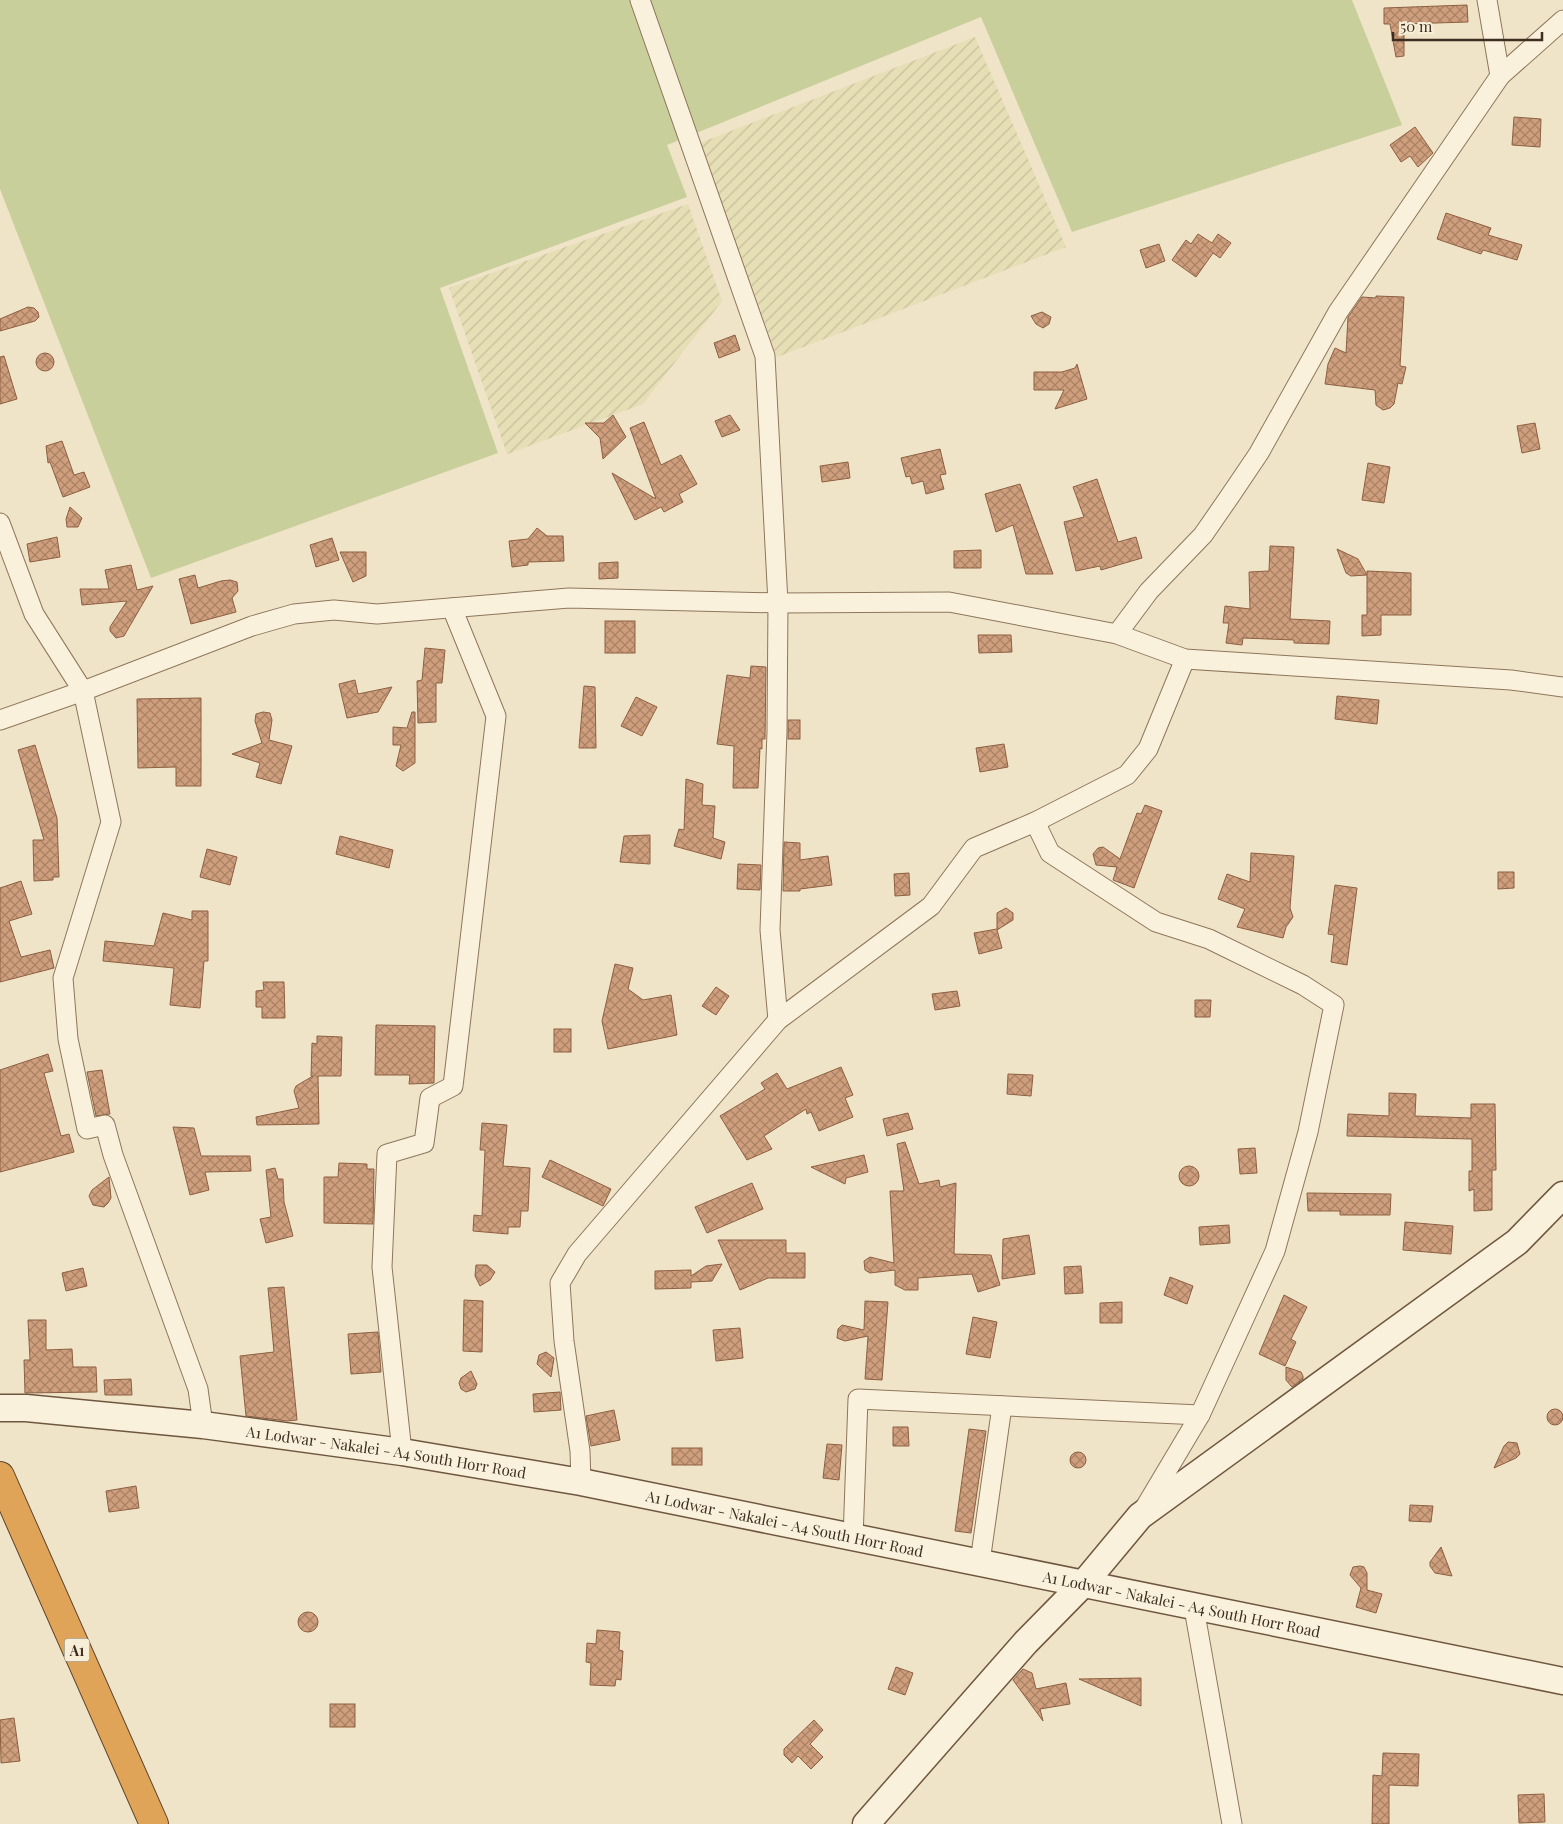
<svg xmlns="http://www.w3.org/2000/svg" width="1563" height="1824" font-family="'Playfair Display',serif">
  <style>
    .farmland { fill: url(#farmland-furrows) }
    .grass { fill: #c9cf9b }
    .building { fill: url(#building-cross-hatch); stroke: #8d5f41 }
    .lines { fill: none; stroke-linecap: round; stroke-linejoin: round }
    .street-casing { stroke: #8d765c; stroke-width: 21 }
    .secondary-casing { stroke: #6f573f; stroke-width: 29 }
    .highway-casing { stroke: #5b4430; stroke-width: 30 }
    .street { stroke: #faf1dc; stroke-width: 19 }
    .secondary { stroke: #faf1dc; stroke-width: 26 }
    .highway { stroke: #e0a458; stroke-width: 28 }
    .labels { text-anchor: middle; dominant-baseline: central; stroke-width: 5; stroke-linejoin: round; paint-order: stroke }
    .shield { fill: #f7eed8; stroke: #756857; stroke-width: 1 }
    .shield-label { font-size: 14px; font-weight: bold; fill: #3d2e20 }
    .street-label { font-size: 15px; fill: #3d2e20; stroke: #f7eed8 }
  </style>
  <defs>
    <pattern id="farmland-furrows" width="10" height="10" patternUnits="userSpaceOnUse" patternTransform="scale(1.25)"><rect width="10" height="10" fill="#e6deb5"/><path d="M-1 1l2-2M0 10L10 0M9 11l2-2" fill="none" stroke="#c6bf9b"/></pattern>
    <pattern id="building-cross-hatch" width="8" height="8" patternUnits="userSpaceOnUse" patternTransform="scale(1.25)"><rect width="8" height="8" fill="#cf9f7d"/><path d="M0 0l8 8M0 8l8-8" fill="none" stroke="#a98266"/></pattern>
  </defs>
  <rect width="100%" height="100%" fill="#f0e4c8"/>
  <g class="farmland">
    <polygon points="975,37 1066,247 777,357 700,143"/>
    <polygon points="688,204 722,301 643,404 507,454 449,288"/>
  </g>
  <polygon class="grass" points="0,0 1352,0 1402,125 1072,232 981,17 667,145 687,197 440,288 498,453 151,578 0,189"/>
  <g class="building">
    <polygon points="1467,5 1468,22 1404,24 1404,56 1396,57 1390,24 1384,24 1384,8"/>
    <polygon points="1514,117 1541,119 1540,147 1512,145"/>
    <polygon points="1415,127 1433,153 1418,167 1410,156 1401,162 1390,145"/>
    <polygon points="1446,213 1491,228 1488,235 1522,245 1517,260 1483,250 1481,254 1437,239"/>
    <polygon points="1198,234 1212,243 1218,234 1231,243 1220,258 1213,253 1196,277 1172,260 1186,240 1191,244"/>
    <polygon points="1159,244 1165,261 1146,268 1140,250"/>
    <polygon points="1376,296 1404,297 1400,366 1406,367 1402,384 1398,383 1394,404 1390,408 1383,410 1376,405 1375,390 1325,384 1328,364 1335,348 1346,353 1348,317 1362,297 1376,298"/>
    <polygon points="28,307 34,308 38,312 39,317 35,321 0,331 0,319"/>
    <polygon points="1042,312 1051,317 1049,324 1043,328 1036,324 1031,316"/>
    <polygon points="735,335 740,350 719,358 714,343"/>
    <circle cx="45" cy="362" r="9"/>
    <polygon points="4,356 17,399 0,404 0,357"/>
    <polygon points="1077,364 1087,399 1055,409 1064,390 1034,390 1034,372 1062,372 1075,368"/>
    <polygon points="613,415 626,437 603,459 600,438 585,423 604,423"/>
    <polygon points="730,415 740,430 722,437 715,421"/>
    <polygon points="644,422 661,465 681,455 697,484 679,494 683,502 664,512 661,507 635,520 612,473 656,499 630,428"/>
    <polygon points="1535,423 1540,449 1522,453 1517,426"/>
    <polygon points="62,441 74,475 84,472 90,487 63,497 50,462 48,463 46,446"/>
    <polygon points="940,449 946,474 940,475 944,489 926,494 923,481 912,484 910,476 906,477 901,458"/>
    <polygon points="848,462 850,478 822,482 820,466"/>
    <polygon points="1368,463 1390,467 1384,503 1362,500"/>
    <polygon points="1097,479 1118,542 1136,537 1142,558 1101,570 1100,566 1076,571 1064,522 1084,517 1073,487"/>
    <polygon points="1020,484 1053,574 1026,574 1013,525 996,532 985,494"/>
    <polygon points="70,507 82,518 78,527 67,527 66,519"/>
    <polygon points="537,528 547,536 563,536 564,561 528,562 528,565 512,567 509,541 528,539"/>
    <polygon points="57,537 60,557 30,562 27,544"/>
    <polygon points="332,538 339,560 316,567 310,545"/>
    <polygon points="1270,546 1294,547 1290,619 1330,621 1329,644 1294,643 1294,640 1243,638 1242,645 1226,643 1229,623 1223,623 1225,606 1250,609 1249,572 1269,571"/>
    <polygon points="1337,549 1358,559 1367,575 1351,576 1346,573"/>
    <polygon points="981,550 981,568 954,568 954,551"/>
    <polygon points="340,552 366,552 366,576 353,582"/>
    <polygon points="618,562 618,578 599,579 599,563"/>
    <polygon points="131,565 137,590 153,586 124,636 116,638 110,631 110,627 127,601 82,605 80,589 109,589 105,570"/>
    <polygon points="1367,571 1411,573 1411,615 1381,615 1381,635 1362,636 1362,615 1367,615"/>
    <polygon points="195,575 198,588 221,581 230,580 237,582 238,591 232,598 236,612 191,624 179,579"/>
    <rect x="605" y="621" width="30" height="32"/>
    <polygon points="978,635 1011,635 1012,652 979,653"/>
    <polygon points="425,648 445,650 442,683 436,683 436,722 418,723 417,681 422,680"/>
    <polygon points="751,666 766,667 765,739 762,739 762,749 760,748 758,788 733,788 734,746 717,744 727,675 750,678"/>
    <polygon points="355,680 358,694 392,687 378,712 347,718 339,684"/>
    <polygon points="584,686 595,687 596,748 579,748"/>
    <polygon points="1337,696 1379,700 1377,724 1335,719"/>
    <polygon points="636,697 657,707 642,736 621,726"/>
    <polygon points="201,698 201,786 176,786 176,767 138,768 137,699"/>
    <polygon points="263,712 270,713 272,720 269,740 292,746 281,784 256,777 260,763 232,754 262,743 255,721 256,714"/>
    <polygon points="412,712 415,712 415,763 403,771 396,766 401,745 393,745 393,727 407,728"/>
    <rect x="788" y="720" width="12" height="19"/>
    <polygon points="1004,744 1008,767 980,772 976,748"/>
    <polygon points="35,745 57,818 59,877 53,877 53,880 34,881 33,840 44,840 18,750"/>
    <polygon points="686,779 703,784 702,805 715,806 713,838 725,842 721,859 674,846 679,829 684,830"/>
    <polygon points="1145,805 1162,811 1134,888 1113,880 1117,867 1096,865 1093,854 1098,848 1103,847 1120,859 1137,813 1141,814"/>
    <polygon points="650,835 650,864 620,862 624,836"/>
    <polygon points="340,836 393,850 389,868 336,854"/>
    <polygon points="784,842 800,843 800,860 828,856 832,885 800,889 800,891 783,891"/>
    <polygon points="207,849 237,857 230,885 200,877"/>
    <polygon points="1251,853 1294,856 1290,908 1293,917 1286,927 1283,938 1237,927 1245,909 1218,899 1227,874 1250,882"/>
    <polygon points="738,864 761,865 760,890 737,889"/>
    <polygon points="1498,872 1514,872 1514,888 1498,889"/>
    <polygon points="909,873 910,895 895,896 894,874"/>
    <polygon points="21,881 32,914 9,921 21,957 50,950 54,968 0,982 0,888"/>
    <polygon points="1335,885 1357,888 1347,965 1331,962 1334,935 1328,934"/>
    <polygon points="1006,908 1013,913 1013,920 997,930 1002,948 979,954 974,933 997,929 997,913"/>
    <polygon points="192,911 208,911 208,961 204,961 200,1008 170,1005 174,968 103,961 105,941 154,946 163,913 192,920"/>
    <polygon points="615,964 633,968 628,989 643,1000 671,995 677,1035 608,1049 602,1021"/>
    <polygon points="263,982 284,982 285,1018 262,1018 262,1007 256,1007 256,991 264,990"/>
    <polygon points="716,987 729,996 716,1015 702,1006"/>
    <polygon points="957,991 960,1006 935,1010 932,994"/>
    <polygon points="1195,1000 1211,1000 1210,1017 1195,1017"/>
    <polygon points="376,1025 435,1026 434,1083 409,1084 410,1075 375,1075"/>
    <rect x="554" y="1029" width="17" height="23"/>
    <polygon points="317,1036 342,1037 341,1076 318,1076 319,1124 257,1125 256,1117 299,1108 294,1091 296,1086 313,1076 311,1076 312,1043 317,1044"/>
    <polygon points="48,1054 53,1071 44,1073 61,1136 69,1134 74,1152 0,1172 0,1070"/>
    <polygon points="841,1067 853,1095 845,1098 853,1117 819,1131 811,1112 807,1114 806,1109 764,1136 772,1149 747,1160 720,1116 765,1089 761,1083 777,1073 787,1089"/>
    <polygon points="102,1070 110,1114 96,1116 87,1072"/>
    <polygon points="1008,1074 1033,1075 1031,1096 1007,1094"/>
    <polygon points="1389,1093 1416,1094 1415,1116 1471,1118 1471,1104 1495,1104 1496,1170 1492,1170 1492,1210 1474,1211 1474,1189 1469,1191 1469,1171 1472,1171 1472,1139 1347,1136 1348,1114 1389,1116"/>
    <polygon points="908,1113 913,1129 887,1136 883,1119"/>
    <polygon points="482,1123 507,1125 503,1166 530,1168 528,1211 521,1211 520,1227 508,1227 508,1234 473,1231 474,1215 482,1216 485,1150 480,1150"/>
    <polygon points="173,1127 194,1128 201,1156 250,1156 251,1171 205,1172 209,1190 190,1195"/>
    <polygon points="905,1142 919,1184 939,1180 940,1187 956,1183 954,1254 991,1255 1000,1285 978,1292 972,1274 918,1278 918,1290 905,1290 895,1285 895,1270 870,1273 865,1270 864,1261 870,1257 894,1263 890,1191 904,1191 897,1144"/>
    <polygon points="1255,1148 1257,1173 1240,1174 1238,1149"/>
    <polygon points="864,1155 868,1172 846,1178 845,1184 811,1167"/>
    <polygon points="550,1160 611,1189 603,1206 542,1177"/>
    <polygon points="339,1163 367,1164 367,1169 374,1169 373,1224 324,1223 324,1177 338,1177"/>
    <circle cx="1189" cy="1176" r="10"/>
    <polygon points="275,1168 278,1179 283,1179 284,1202 293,1236 266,1243 260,1219 271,1217 266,1170"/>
    <polygon points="109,1177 111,1198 108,1203 104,1207 93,1205 89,1196 92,1190"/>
    <polygon points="752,1183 763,1209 707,1233 695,1207"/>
    <polygon points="1307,1193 1391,1194 1390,1215 1340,1215 1340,1211 1308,1211"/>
    <polygon points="1405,1222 1453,1226 1451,1254 1403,1250"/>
    <polygon points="1229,1225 1230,1243 1200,1245 1199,1227"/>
    <polygon points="1029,1235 1035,1274 1002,1279 1003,1239"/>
    <polygon points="718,1240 786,1240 786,1253 805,1253 805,1278 768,1278 740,1290"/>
    <polygon points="722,1264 712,1281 691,1282 691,1288 655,1289 655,1271 691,1270 691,1276 706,1266"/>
    <polygon points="476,1265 487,1265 495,1272 490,1280 480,1286 475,1276"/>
    <polygon points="1081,1266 1083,1293 1065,1294 1064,1267"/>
    <polygon points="83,1268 87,1286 66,1291 62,1273"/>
    <polygon points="1170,1277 1193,1286 1187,1304 1164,1295"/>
    <polygon points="284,1287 297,1420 287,1421 246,1416 240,1356 274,1352 268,1288"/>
    <polygon points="1284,1295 1307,1307 1291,1339 1296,1342 1285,1366 1259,1354"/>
    <polygon points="464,1300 483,1301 482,1352 463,1351"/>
    <polygon points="865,1301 888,1302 882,1380 865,1379 868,1336 845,1341 837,1338 838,1329 842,1325 864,1330"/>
    <polygon points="1122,1302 1122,1323 1100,1323 1100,1303"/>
    <polygon points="973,1317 997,1322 990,1358 966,1354"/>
    <polygon points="28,1320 46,1320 46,1350 72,1349 73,1367 96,1367 97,1392 25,1393 24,1360 30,1360"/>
    <polygon points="740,1328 743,1358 716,1361 713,1330"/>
    <polygon points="378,1332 381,1372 351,1374 348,1334"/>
    <polygon points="546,1352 554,1358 551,1377 537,1364 539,1355"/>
    <polygon points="1286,1367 1301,1372 1303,1376 1303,1379 1292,1387 1286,1380"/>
    <polygon points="471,1371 477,1384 475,1389 466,1392 461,1389 459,1383 461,1378"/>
    <polygon points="131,1379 132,1395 105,1395 104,1380"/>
    <polygon points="560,1392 561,1410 534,1412 533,1394"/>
    <circle cx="1555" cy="1417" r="8"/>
    <polygon points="614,1410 620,1440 591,1446 586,1416"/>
    <polygon points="893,1427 908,1427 909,1446 893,1446"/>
    <polygon points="969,1429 986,1431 971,1533 955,1531"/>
    <polygon points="1508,1442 1517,1443 1520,1454 1516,1458 1494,1468 1504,1446"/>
    <polygon points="827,1444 842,1445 839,1480 823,1478"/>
    <rect x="672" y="1448" width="30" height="17"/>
    <circle cx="1078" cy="1460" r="8"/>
    <polygon points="136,1486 139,1508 109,1512 106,1491"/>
    <polygon points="1410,1505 1433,1506 1431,1522 1409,1521"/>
    <polygon points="1441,1547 1452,1576 1435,1573 1430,1566 1430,1562"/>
    <polygon points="1360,1566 1364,1567 1367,1573 1367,1590 1382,1594 1376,1613 1356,1607 1361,1588 1350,1575 1353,1567"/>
    <circle cx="308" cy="1622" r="10"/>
    <polygon points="597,1630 620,1632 619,1650 623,1651 621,1680 616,1679 615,1686 590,1685 591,1663 586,1662 587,1643 596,1644"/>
    <polygon points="896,1667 913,1673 905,1695 888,1689"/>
    <polygon points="1023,1669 1032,1673 1036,1689 1066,1683 1070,1704 1040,1709 1043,1721 1013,1680"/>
    <polygon points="1141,1678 1141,1706 1079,1679"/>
    <rect x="330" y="1704" width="25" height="23"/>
    <polygon points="14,1718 20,1761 1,1763 0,1720"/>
    <polygon points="814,1720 823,1730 810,1744 823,1757 811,1769 798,1756 792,1763 784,1755 784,1749"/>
    <polygon points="1383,1753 1419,1754 1418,1786 1389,1785 1389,1824 1372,1824 1373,1775 1382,1776"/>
    <polygon points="1544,1794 1545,1822 1519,1823 1518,1795"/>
  </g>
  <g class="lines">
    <g class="street-casing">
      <g id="street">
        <polyline points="640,0 765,356 778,603 777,731 770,930 778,1020"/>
        <polyline points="1500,76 1563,20"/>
        <polyline points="0,523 34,614 83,691 111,822 63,978 68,1039 87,1129 105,1125 113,1155 198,1389 203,1425"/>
        <polyline points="1117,634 1149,591 1203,535 1230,496 1259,453 1338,312 1500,76 1487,0"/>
        <polyline points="0,720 83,691 252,626 294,614 334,610 377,614 569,598 778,603 949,602 1117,634 1185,659 1511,680 1563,687"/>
        <polyline points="402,1452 382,1267 387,1154 424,1143 430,1098 453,1086 496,716 452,608"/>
        <polyline points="581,1482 580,1451 564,1341 560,1283 577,1254 778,1020 931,906 974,848 1035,822"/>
        <polyline points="1144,1509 1200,1415 1275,1251 1308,1132 1334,1005 1303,985 1209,939 1156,922 1050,853 1035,822 1127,775 1148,749 1185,659"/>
        <polyline points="853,1539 858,1399 1200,1415"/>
        <polyline points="980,1562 1002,1406"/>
        <polyline points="1194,1608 1232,1824"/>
      </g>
    </g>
    <g class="secondary-casing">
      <g id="secondary">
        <path id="s1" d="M0,1408H26L203,1425L402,1452L581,1482L1563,1681"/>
        <polyline points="866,1824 1026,1642 1085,1582 1140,1516 1517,1242 1563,1195"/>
      </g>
    </g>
    <g class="highway-casing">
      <polyline id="highway" points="0,1476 154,1824"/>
    </g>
    <use href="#street" class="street"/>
    <use href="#secondary" class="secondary"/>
    <use href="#highway" class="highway"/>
  </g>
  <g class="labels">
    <rect class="shield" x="64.5" y="1638.5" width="25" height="23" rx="4"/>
    <g class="shield-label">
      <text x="77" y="1650">A1</text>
    </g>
    <g class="street-label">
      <text stroke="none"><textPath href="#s1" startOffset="389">A1 Lodwar - Nakalei - A4 South Horr Road</textPath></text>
      <text stroke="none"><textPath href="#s1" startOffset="794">A1 Lodwar - Nakalei - A4 South Horr Road</textPath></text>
      <text stroke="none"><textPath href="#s1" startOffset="1199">A1 Lodwar - Nakalei - A4 South Horr Road</textPath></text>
    </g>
  </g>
  <path d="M1393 32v8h149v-8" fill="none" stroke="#3d2e20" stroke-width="2.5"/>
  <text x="1400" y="32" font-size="15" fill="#3d2e20" stroke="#f7eed8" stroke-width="4" paint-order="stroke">50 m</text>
</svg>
